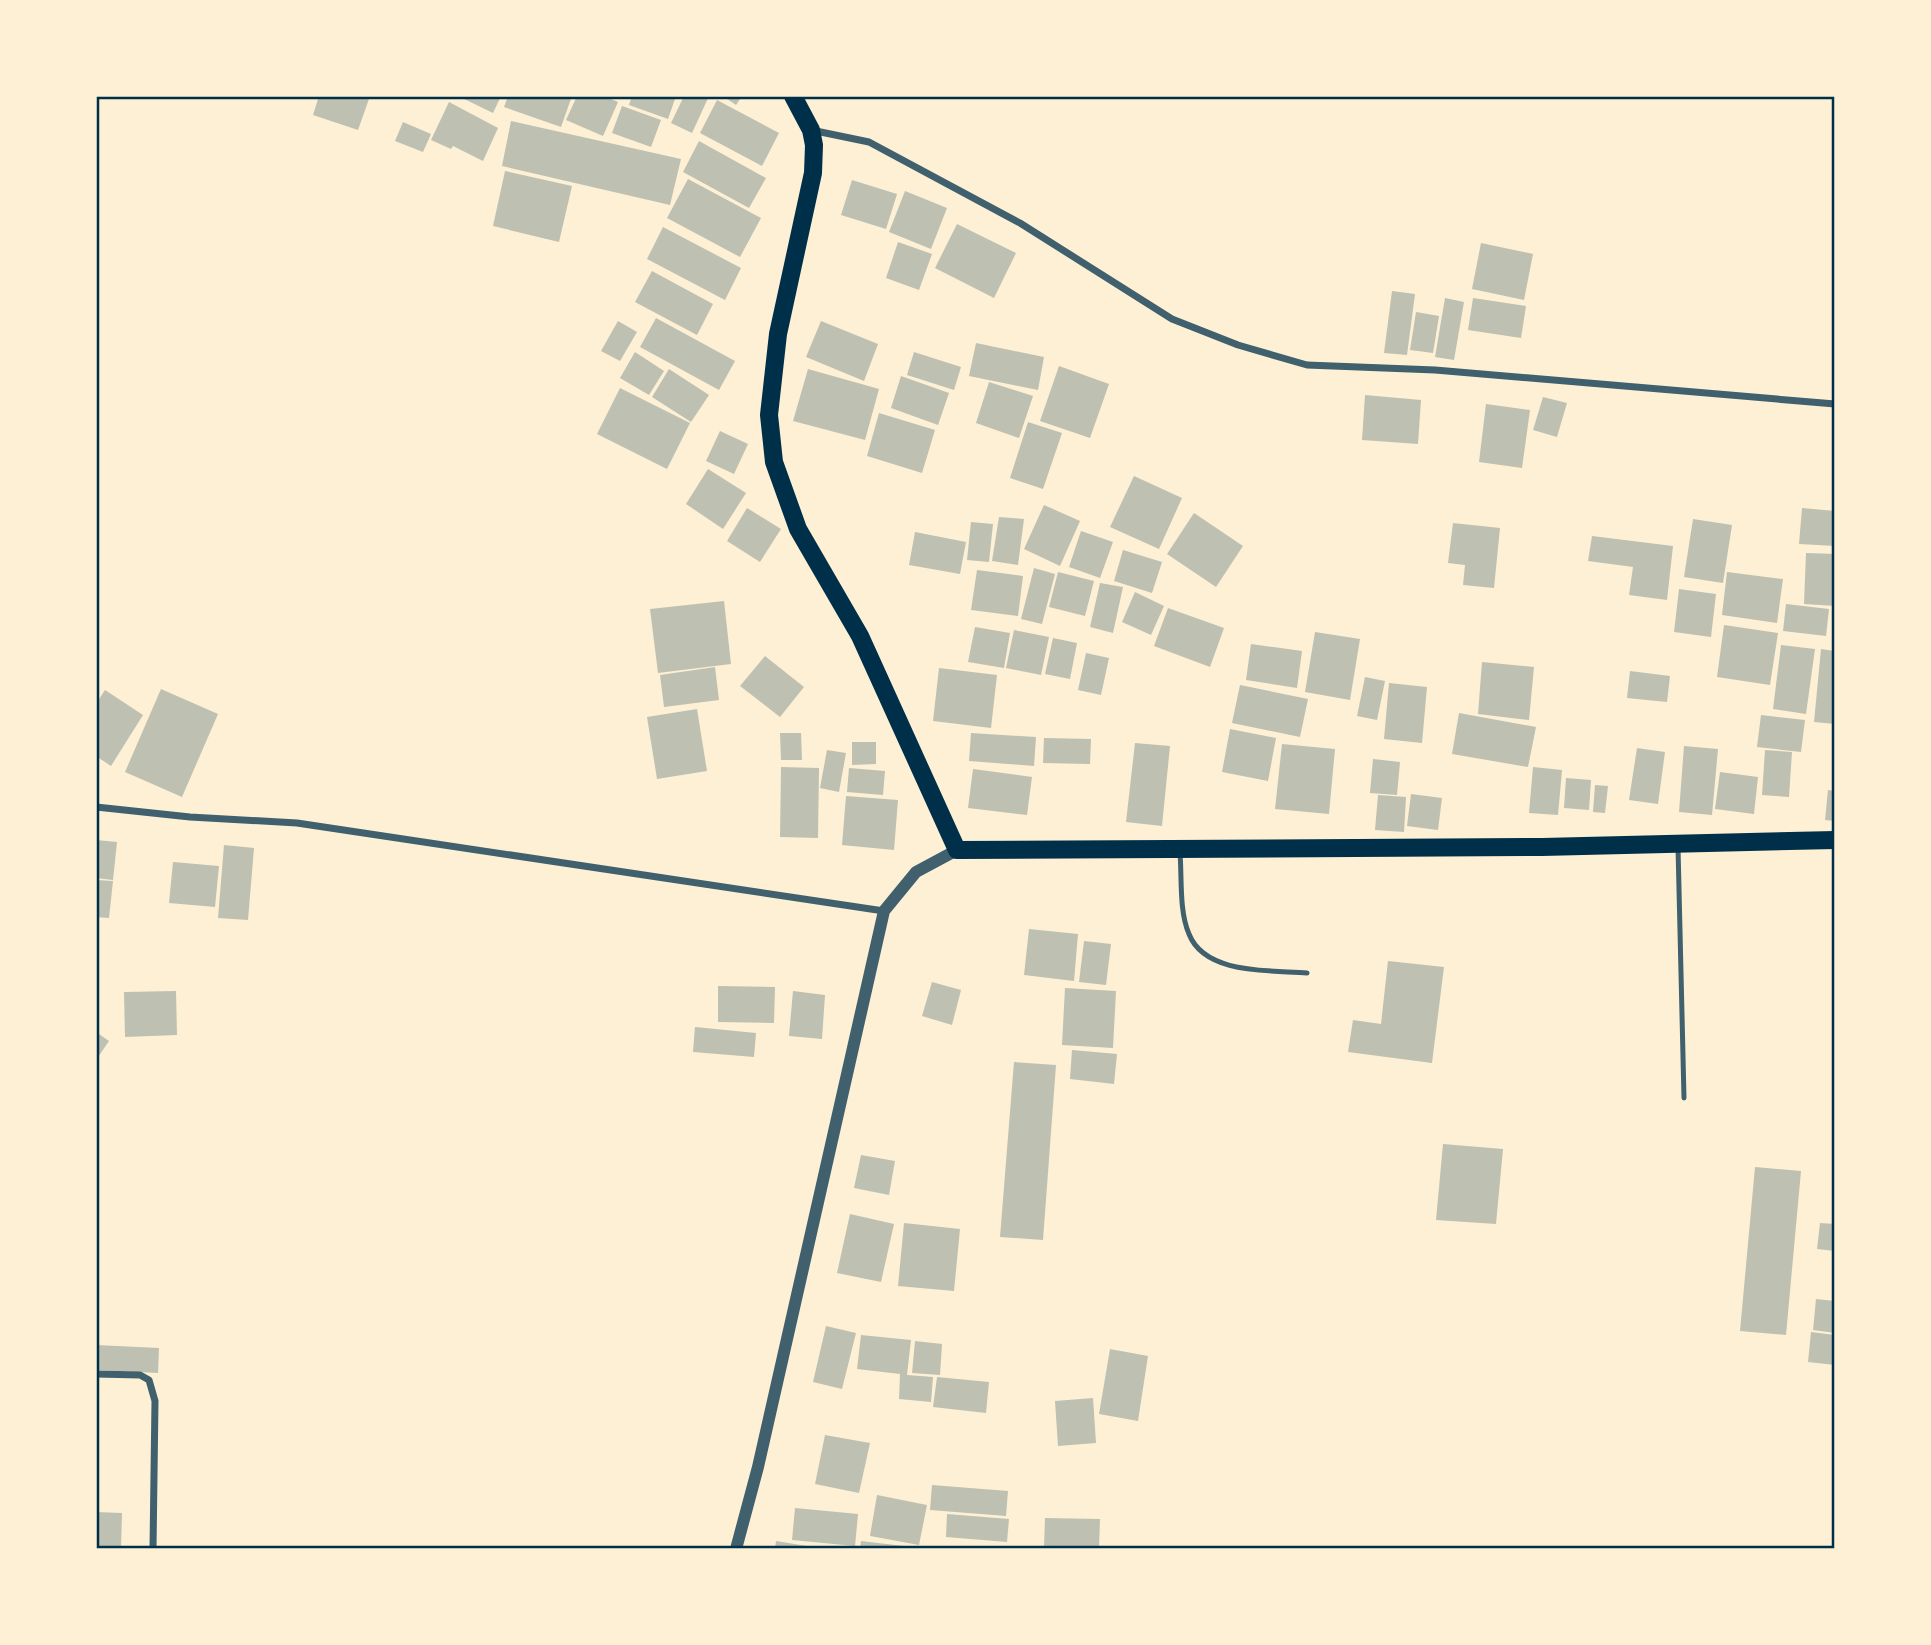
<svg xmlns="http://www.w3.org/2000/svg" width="1931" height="1645" font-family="Lato,sans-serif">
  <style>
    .building { fill: #bec0b2 }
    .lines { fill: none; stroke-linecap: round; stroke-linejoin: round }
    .service { stroke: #3f606c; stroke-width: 5 }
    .minor { stroke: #3f606c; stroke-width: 7 }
    .tertiary { stroke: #3f606c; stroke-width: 12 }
    .primary { stroke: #003049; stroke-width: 18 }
    .neatline { fill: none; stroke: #003049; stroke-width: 2.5 }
  </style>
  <rect width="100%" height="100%" fill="#fdf0d5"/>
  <g class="building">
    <polygon points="319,96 370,96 358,130 313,115"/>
    <polygon points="458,96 501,96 493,113"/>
    <polygon points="508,96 572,96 561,127 504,107"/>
    <polygon points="577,96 604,96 618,102 603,136 566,120"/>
    <polygon points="632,96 676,96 668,119 629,105"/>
    <polygon points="684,96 709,96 692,133 671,123"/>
    <polygon points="723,96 742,96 736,105"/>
    <polygon points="717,100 779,133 762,166 700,133"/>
    <polygon points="449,102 498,128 483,161 453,146 451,149 431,140"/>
    <polygon points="622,106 661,120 651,147 612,133"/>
    <polygon points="511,121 681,159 670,205 502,166"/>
    <polygon points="403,122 431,134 423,152 395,141"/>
    <polygon points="699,141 766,178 749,208 683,172"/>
    <polygon points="505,171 572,186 559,242 493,226"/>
    <polygon points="688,179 761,218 740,257 667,218"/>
    <polygon points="852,180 897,194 886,229 841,215"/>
    <polygon points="905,191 947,208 931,249 889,232"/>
    <polygon points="957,224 1016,253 994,298 935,268"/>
    <polygon points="663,227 741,268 725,300 647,259"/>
    <polygon points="898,242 932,254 919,290 886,278"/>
    <polygon points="1481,243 1533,254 1524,300 1472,289"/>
    <polygon points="652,271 713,304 697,335 635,302"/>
    <polygon points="1392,291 1415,294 1407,355 1384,353"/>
    <polygon points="1445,298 1464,302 1454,360 1435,357"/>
    <polygon points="1473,298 1526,306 1521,338 1468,330"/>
    <polygon points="1416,312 1439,316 1433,353 1410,350"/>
    <polygon points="656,318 735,361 719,390 640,347"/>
    <polygon points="618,321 637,332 620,361 601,351"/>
    <polygon points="821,321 878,344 864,381 806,357"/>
    <polygon points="976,343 1044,357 1038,390 969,376"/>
    <polygon points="635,352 664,371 649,395 620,378"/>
    <polygon points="914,352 961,367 954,390 907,375"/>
    <polygon points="1059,366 1109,384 1090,438 1040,421"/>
    <polygon points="669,369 709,395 691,422 652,397"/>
    <polygon points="808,369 879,389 865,440 793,421"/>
    <polygon points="901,376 949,393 938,425 891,408"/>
    <polygon points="989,382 1033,396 1019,438 976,423"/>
    <polygon points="620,388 690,423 667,469 597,434"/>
    <polygon points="1365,395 1421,400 1418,444 1362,440"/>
    <polygon points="1543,397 1567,403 1557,437 1533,430"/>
    <polygon points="1486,404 1530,410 1522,468 1479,462"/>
    <polygon points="879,413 935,430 922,473 867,456"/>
    <polygon points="1028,422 1062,433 1043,489 1010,478"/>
    <polygon points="720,431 748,444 734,474 706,461"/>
    <polygon points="708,469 746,493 723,529 686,504"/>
    <polygon points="1134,476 1182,498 1159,549 1110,527"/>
    <polygon points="1044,505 1080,521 1060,566 1024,549"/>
    <polygon points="747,508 781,529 760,562 727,541"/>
    <polygon points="1802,508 1835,511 1835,546 1799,544"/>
    <polygon points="1194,513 1243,546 1216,587 1167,554"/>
    <polygon points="999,517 1024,519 1018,565 992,561"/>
    <polygon points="1693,519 1732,525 1723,583 1684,577"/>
    <polygon points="971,522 993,524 989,562 967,560"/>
    <polygon points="1453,523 1500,528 1494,588 1463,585 1465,565 1448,563"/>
    <polygon points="1081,531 1113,542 1100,578 1069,567"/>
    <polygon points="915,532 966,542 960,574 909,565"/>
    <polygon points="1592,536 1673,546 1667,600 1629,595 1633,567 1588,561"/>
    <polygon points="1123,550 1162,562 1152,593 1114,581"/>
    <polygon points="1806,553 1835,554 1835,606 1804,604"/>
    <polygon points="1034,568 1055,574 1042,624 1021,619"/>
    <polygon points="977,570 1023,576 1018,616 971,610"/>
    <polygon points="1058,572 1094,581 1085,616 1049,607"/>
    <polygon points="1727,572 1783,579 1777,623 1722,615"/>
    <polygon points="1100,583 1123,587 1113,633 1090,627"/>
    <polygon points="1679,589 1716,594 1711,637 1674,632"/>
    <polygon points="1135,592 1164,606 1151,635 1122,622"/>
    <polygon points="724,601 731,664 658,673 650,609"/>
    <polygon points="1786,604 1829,609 1826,636 1783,631"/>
    <polygon points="1168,608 1224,628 1210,667 1154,646"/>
    <polygon points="1724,625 1778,633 1770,685 1717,677"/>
    <polygon points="975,627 1010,633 1004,668 968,662"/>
    <polygon points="1014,630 1049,637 1041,675 1006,668"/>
    <polygon points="1315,632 1360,639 1350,700 1305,692"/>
    <polygon points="1053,638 1077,643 1070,679 1045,674"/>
    <polygon points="1251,644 1302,651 1297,688 1246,680"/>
    <polygon points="1781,645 1815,649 1806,714 1773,709"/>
    <polygon points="1821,649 1835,651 1835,724 1814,722"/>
    <polygon points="1086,653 1109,658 1101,695 1078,690"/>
    <polygon points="765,656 804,687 780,717 740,686"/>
    <polygon points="1482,662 1534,667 1529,720 1478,714"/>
    <polygon points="715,667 719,700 664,707 660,675"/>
    <polygon points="939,668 997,675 991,728 933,721"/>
    <polygon points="1630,671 1670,676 1667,702 1627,698"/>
    <polygon points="1365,677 1385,681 1377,720 1357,716"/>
    <polygon points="1389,683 1427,687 1422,743 1384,739"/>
    <polygon points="1240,685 1308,699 1300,737 1232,723"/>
    <polygon points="161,689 218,714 182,797 125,772"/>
    <polygon points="105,690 143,715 111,766 96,756 96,704"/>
    <polygon points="697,709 707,771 657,779 647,717"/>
    <polygon points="1459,713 1536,727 1528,767 1452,754"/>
    <polygon points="1761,715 1805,720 1801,752 1757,747"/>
    <polygon points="1230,729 1276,738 1268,781 1222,772"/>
    <polygon points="780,733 801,733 802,760 781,760"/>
    <polygon points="971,733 1036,737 1034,766 969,761"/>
    <polygon points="1044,738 1091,739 1090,764 1043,763"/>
    <polygon points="852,742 876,742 876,764 852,765"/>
    <polygon points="1135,743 1170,746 1162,826 1126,822"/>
    <polygon points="1282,744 1335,749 1329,814 1275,809"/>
    <polygon points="1684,746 1718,749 1712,815 1679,812"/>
    <polygon points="1637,748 1665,752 1658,804 1629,800"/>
    <polygon points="827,750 846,753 839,792 820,788"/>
    <polygon points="1765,750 1792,752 1789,797 1762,795"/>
    <polygon points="1373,759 1400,762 1397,795 1370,793"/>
    <polygon points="781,767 819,768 818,838 780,837"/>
    <polygon points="1533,767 1562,770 1558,815 1529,813"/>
    <polygon points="849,768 885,771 883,795 847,792"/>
    <polygon points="973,769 1032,777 1027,815 968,808"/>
    <polygon points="1720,772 1758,777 1754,814 1715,809"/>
    <polygon points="1566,778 1591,780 1589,810 1564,808"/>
    <polygon points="1595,785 1608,786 1605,813 1593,812"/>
    <polygon points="1828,790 1835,791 1835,821 1825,820"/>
    <polygon points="1411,794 1442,798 1438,830 1407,826"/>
    <polygon points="1378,795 1406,797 1404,832 1375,830"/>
    <polygon points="846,796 898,800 894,850 842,845"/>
    <polygon points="96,840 117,842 113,880 96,878"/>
    <polygon points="224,845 254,848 248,920 218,918"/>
    <polygon points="173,862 219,866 215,907 169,903"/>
    <polygon points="96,880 113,881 109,918 96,917"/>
    <polygon points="1029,929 1078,934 1074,981 1024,975"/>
    <polygon points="1084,941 1111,944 1106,985 1079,982"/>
    <polygon points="1388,961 1444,967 1432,1063 1348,1052 1353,1020 1381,1024"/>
    <polygon points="932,982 961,990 952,1025 922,1016"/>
    <polygon points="718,986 775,987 774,1023 718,1022"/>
    <polygon points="1065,988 1116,991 1113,1048 1062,1045"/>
    <polygon points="176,991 177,1035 125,1037 124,992"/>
    <polygon points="793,991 825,995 822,1039 789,1036"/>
    <polygon points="695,1027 756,1033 754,1057 693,1052"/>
    <polygon points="96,1032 109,1041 96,1060"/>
    <polygon points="1072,1050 1117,1054 1114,1084 1070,1079"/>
    <polygon points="1014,1062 1056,1065 1043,1240 1000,1237"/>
    <polygon points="1443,1144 1503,1149 1496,1224 1436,1220"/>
    <polygon points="861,1155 895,1161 889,1195 854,1188"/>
    <polygon points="1755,1167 1801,1171 1786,1335 1740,1331"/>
    <polygon points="850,1214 894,1224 881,1282 837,1273"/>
    <polygon points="904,1223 960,1229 954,1291 898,1286"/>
    <polygon points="1820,1223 1835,1224 1835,1251 1817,1249"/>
    <polygon points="1816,1299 1835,1301 1835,1333 1813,1330"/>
    <polygon points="826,1326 856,1333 842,1389 813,1382"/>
    <polygon points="1811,1332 1835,1335 1835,1365 1808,1362"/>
    <polygon points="861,1335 911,1340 907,1375 933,1377 931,1402 899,1399 900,1374 857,1369"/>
    <polygon points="915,1341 942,1344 940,1375 912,1373"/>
    <polygon points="96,1345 159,1348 158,1373 96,1370"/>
    <polygon points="1110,1349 1148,1356 1138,1421 1099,1414"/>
    <polygon points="937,1377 989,1382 986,1413 933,1407"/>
    <polygon points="1093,1398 1096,1443 1058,1446 1055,1401"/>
    <polygon points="825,1435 870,1443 859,1493 815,1484"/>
    <polygon points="932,1485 1008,1491 1006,1516 930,1510"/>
    <polygon points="877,1495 927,1505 919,1545 870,1536"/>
    <polygon points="795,1508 858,1514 855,1546 792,1540"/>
    <polygon points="96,1512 122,1513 121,1549 96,1549"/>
    <polygon points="947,1514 1009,1519 1007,1542 946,1537"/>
    <polygon points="1045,1518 1100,1519 1099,1548 1044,1547"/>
    <polygon points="776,1541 813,1547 813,1549 775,1549"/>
    <polygon points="861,1541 904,1546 903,1549 860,1549"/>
  </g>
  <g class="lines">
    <g class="service">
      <polyline points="1678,847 1684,1098"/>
      <path d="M1180,853C1182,878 1179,911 1189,934C1205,975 1271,970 1307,973"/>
    </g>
    <g class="minor">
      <polyline points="811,130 869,142 1020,223 1172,319 1238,345 1307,365 1435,370 1835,404"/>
      <polyline points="96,807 190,817 297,823 884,911"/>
      <polyline points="96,1374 140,1375 149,1380 155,1401 153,1549"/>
    </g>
    <polyline class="tertiary" points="736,1549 758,1467 884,911 916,872 957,850"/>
    <polyline class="primary" points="793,96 811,130 814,145 813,173 778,334 769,415 774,462 798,529 860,636 957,850 1542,847 1835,840"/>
  </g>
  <rect width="1931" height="1645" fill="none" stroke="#fdf0d5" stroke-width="196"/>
  <rect x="98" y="98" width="1735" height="1449" class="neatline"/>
</svg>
